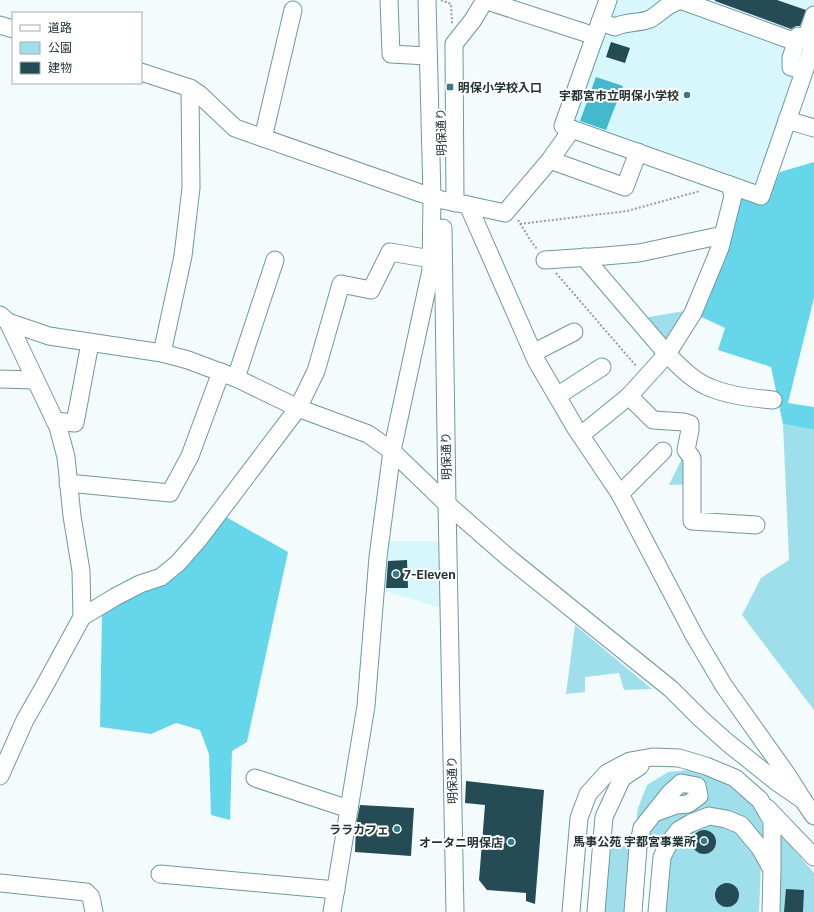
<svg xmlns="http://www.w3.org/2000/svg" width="814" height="912" font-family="Inter,'Noto Sans JP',sans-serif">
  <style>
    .built { fill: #d8f7fd }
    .green { fill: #9fdfec }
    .forest { fill: #66d7eb }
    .water { fill: #44b8cc }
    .building { fill: #254c54 }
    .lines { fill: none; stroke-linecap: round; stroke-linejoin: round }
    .minor-casing { stroke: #6f98a0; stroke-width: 19 }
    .path { stroke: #939fa2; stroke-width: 2; stroke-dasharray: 2 2; stroke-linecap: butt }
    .minor { stroke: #fff; stroke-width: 17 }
    .poi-dot { fill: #357b88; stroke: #fff; stroke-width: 1.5 }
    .labels { text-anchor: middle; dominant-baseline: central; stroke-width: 4; stroke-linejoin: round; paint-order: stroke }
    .poi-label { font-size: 12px; font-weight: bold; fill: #223336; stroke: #fff; text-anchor: end }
    .street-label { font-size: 12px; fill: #223336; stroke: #fff }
  </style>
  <rect width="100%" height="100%" fill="#f3fbfd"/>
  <g class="built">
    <polygon points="613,0 814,0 814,42 761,184 752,189 570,120"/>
    <polygon points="385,541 439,541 440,608 381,590"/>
  </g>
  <g class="green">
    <polygon points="690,310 672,341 664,341 643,318"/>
    <polygon points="783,424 814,430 814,710 742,615 761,578 789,560"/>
    <polygon points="686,450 692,484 669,485"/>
    <polygon points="575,625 652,689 624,690 619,673 585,677 585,692 566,694"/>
    <polygon points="689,770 713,777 732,786 754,806 760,818 764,830 768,854 714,812 660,847 633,843 638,808 647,785 668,772"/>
    <polygon points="708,825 721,826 734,832 744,838 754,850 761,866 759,912 664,912 666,859 683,834"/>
    <polygon points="778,831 814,873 814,912 776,912"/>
    <polygon points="606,845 633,847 628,912 602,912"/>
  </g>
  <g class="forest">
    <polygon points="814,162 814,298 788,403 814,407 814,430 783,424 771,367 718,350 725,328 693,313 733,196 765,202 780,172"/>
    <polygon points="226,517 288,552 247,742 232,751 230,820 211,815 209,754 200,730 176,723 151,734 100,727 102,613"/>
  </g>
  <polygon class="water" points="596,77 623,86 606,130 580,121"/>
  <g class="building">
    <polygon points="715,0 777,0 806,10 800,26 796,26 791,29 715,1"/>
    <polygon points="611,42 630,48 625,63 606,57"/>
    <polygon points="407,560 408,588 386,588 388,561"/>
    <polygon points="466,781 544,790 535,904 526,901 526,893 487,890 479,880 485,805 465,803"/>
    <polygon points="360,805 414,808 411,856 355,852 356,825"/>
    <circle cx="704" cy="842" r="12"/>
    <circle cx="727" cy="895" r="12"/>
    <polygon points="786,889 804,890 803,912 784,912"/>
  </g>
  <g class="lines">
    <g class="minor-casing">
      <g id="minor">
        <polyline points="389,0 391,54 428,56"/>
        <polyline points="484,0 595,36 608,0"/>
        <path d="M600,22L615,27C626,21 638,24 650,19C656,16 662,10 668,6C672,4 676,2 680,0L796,42"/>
        <polyline points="0,25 13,29"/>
        <polyline points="595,36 563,126 761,196 814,43"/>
        <polyline points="804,71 791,67 791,58 798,36 806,39 814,15"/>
        <polyline points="141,72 190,88 199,94 235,128 420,193 442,200 468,205 537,362 575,427 620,494 695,637 724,686 788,776 803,800"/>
        <polyline points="787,120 814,128"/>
        <polyline points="263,138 293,10"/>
        <polyline points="550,160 625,187 638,152"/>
        <polyline points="455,203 454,44 473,20 485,0"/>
        <polyline points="468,205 505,213 550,160 572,129"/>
        <polyline points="443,228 447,504 455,912"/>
        <path d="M584,257L667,354C679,366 694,382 711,388C731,396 752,398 773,400"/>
        <polyline points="545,260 605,256 639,253 723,235"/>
        <polyline points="0,315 8,322 49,336 162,353 188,360 236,378 298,408 368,434 392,451 447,504 510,559 671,689 700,718 728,743 778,783 803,800 814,816"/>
        <polyline points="162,353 183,256 191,188 190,88"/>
        <polyline points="533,353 574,332"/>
        <polyline points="236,378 275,260"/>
        <polyline points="0,379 35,380"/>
        <polyline points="557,396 602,367"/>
        <polyline points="629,396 667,354 693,313 720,248 733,196 730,185"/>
        <polyline points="55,421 75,423 90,343"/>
        <polyline points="581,435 629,396 653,420 684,422 690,424 690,430 686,450 692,458 692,521 756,525"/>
        <polyline points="68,483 170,493 190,456 221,372"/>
        <polyline points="620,494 663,451"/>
        <polyline points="82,617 115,597 140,584 161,577 178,563 199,539 298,408 316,371 341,284 371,290 390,252 431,259"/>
        <polyline points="0,776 25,720 45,685 82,617 81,571 72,516 66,457 58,427 8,322"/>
        <polyline points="255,778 349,809"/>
        <polyline points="767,808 814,857"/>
        <polyline points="160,874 336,890"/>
        <polyline points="0,883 86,892 91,897 94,912"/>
        <polyline points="332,912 366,706 378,557 392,451 431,270 432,197 427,0"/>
        <polyline points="571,912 579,818 588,794 607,773 630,761 653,757 679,758 706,766 735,778 760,800 772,821 772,870 771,912"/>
        <polyline points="596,912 604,817 622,778 640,766"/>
        <polyline points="633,912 638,847 642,828 670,793 681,783 697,786 699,796 688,804 676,805 654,813"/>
        <polyline points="657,912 662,857 669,843 679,830 691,823 709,816 726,819 741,825 760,848 771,868"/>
      </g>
    </g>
    <g class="path">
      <polyline points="441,0 451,4 452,24"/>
      <polyline points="518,220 531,241 537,249"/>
      <polyline points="520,224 627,211 700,191"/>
      <polyline points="556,273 637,367"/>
    </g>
    <use href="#minor" class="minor"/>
  </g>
  <g class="poi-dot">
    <rect x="446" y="83" width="8" height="8" rx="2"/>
    <circle cx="687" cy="95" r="4"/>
    <circle cx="396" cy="574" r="4"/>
    <circle cx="397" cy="829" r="4"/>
    <circle cx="704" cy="841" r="4"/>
    <circle cx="511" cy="842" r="4"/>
  </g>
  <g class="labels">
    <g class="poi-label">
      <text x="458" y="87" text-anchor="start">明保小学校入口</text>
      <text x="679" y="95">宇都宮市立明保小学校</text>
      <text x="404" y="574" text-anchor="start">7-Eleven</text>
      <text x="389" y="829">ララカフェ</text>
      <text x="696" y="841">馬事公苑 宇都宮事業所</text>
      <text x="503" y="842">オータニ明保店</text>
    </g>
    <g class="street-label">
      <text transform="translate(441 132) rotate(-91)">明保通り</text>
      <text transform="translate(446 456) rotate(-91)">明保通り</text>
      <text transform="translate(452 780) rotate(-91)">明保通り</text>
    </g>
  </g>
  <rect x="12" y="12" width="130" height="72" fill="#ffffff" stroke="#a7adaf"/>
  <rect x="20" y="25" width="20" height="6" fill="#ffffff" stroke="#a7adaf"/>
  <text x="48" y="32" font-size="12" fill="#223336">道路</text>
  <rect x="20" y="42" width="20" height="12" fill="#9fdfec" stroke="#a7adaf"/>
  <text x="48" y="52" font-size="12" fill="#223336">公園</text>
  <rect x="20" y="62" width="20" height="12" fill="#254c54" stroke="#a7adaf"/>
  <text x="48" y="72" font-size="12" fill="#223336">建物</text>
</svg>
